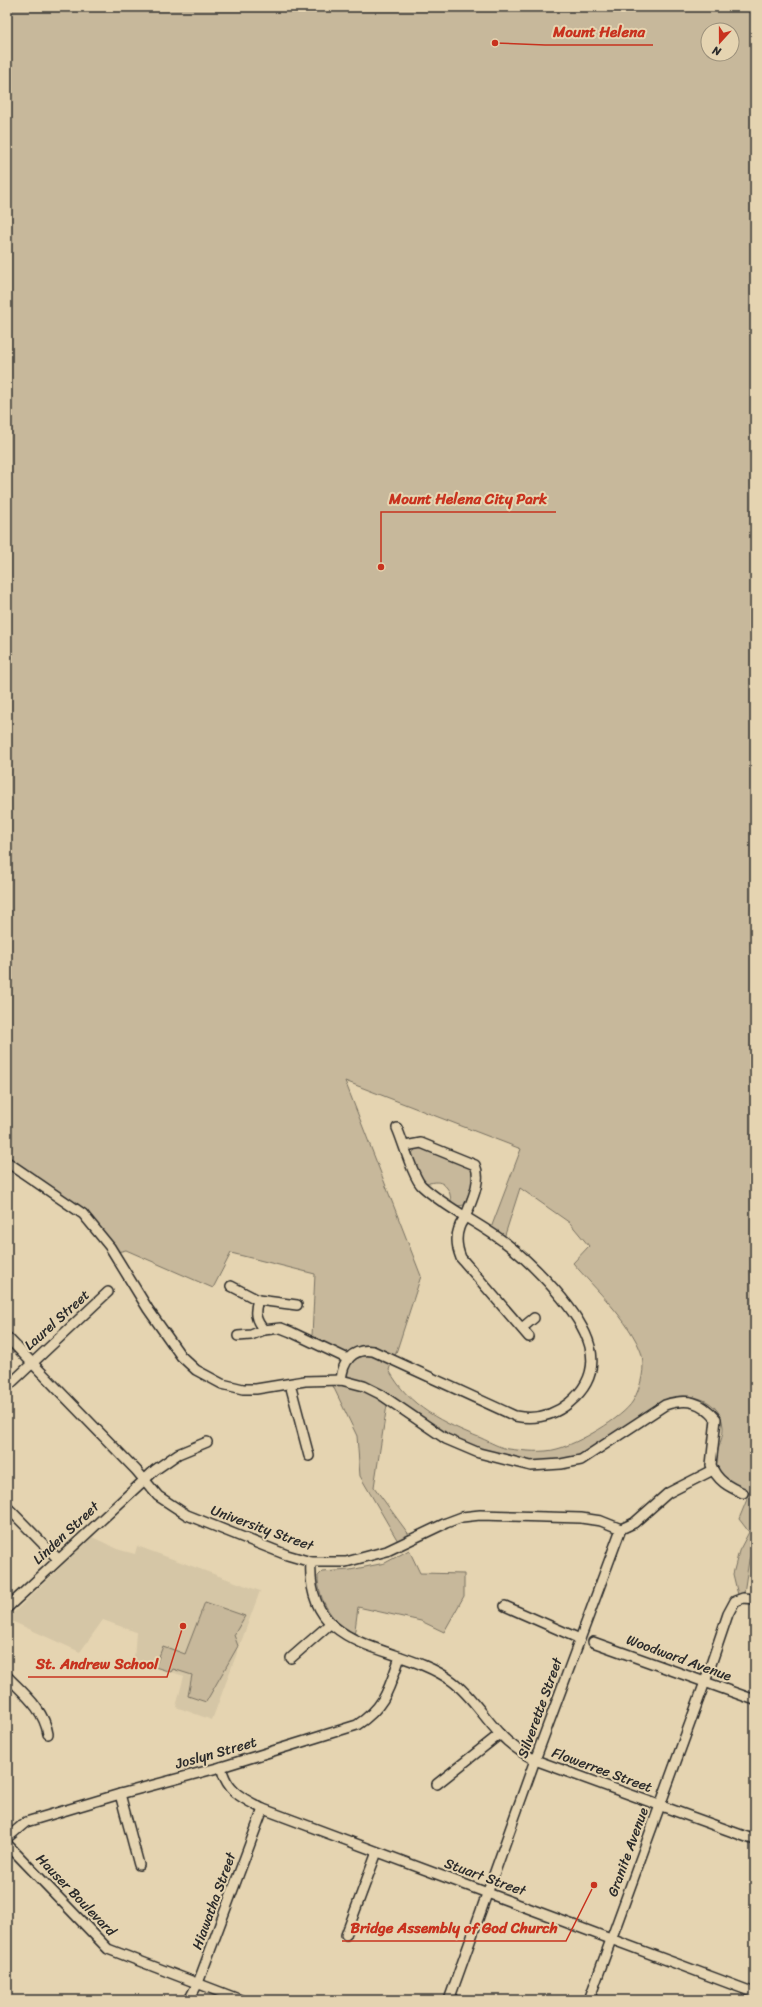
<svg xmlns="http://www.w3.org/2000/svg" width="762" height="2007" font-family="Sriracha,sans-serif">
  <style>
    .built { fill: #d5c6a6 }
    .green { fill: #c7b89b; stroke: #797263; fill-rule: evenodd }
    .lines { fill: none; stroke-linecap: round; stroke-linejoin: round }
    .street-casing { stroke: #2b2b2b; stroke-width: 12 }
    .street { stroke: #e5d4b1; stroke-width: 9 }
    .labels { text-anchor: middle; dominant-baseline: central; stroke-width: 4; stroke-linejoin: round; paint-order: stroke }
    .street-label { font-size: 14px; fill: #2b2b2b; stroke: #e5d4b1 }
    .leader { fill: none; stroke: #c8321e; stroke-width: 1.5 }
    .callout-dot { fill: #c8321e; stroke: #e5d4b1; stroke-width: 1.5 }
    .callout-label { font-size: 15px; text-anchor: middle; font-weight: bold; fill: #c8321e; stroke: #e5d4b1; stroke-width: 4; stroke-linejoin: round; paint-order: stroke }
  </style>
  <rect width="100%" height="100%" fill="#e5d4b1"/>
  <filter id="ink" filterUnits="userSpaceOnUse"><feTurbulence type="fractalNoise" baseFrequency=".025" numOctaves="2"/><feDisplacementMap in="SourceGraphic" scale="8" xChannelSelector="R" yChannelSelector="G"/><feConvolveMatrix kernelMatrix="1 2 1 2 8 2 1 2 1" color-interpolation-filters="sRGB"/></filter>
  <g filter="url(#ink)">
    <polygon class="built" points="92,1537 120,1550 135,1554 137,1546 260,1591 212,1720 176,1707 184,1676 134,1660 136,1632 103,1620 80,1652 7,1619"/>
    <g class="green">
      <path d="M7,7H755V1543L749,1560L744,1593L738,1595L733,1574L739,1551L749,1532L739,1519L750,1492C739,1488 724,1482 718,1469C712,1455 724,1441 723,1427C721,1399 690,1392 668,1398L582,1454C531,1474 470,1450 426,1423C409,1412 394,1397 377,1387C368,1382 357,1381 348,1377L347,1369C360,1349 373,1356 391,1364L389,1370C409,1407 443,1423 481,1438C490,1442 500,1448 509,1449C523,1451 544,1453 557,1449C577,1444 623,1418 633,1401C641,1387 646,1367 641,1352C629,1320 595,1289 573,1263L589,1246L570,1223L520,1188L504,1238L491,1228L521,1149L345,1081L421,1276L395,1356C385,1351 372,1342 360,1346C354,1348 348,1352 342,1354L312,1336L315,1274L231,1253L213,1288L126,1250L117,1252L103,1231L82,1210L7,1158ZM708,30H732V54H708Z"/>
      <path d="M417,1147L472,1168L476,1177L464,1205L458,1206L452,1203C450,1199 451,1193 447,1188C438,1176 430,1187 422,1181L411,1155Z"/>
      <path d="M332,1384C353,1384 370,1392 387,1405L374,1487L410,1536L399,1543L360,1476L357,1436Z"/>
      <path d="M409,1550L420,1573L464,1574V1596L444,1632L421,1621L358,1607L354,1637C334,1622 318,1602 318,1576L322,1572L350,1570L385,1563Z"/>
      <polygon points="205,1602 245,1616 234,1635 238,1646 206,1702 188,1696 192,1675 173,1669 171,1672 155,1667 163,1646 185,1654"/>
    </g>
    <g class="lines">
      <g class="street-casing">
        <g id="street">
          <path d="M405,1146L421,1143L475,1165C482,1180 472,1200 466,1215C464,1220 460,1223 459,1228C455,1239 457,1248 461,1258L529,1337"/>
          <path d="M7,1162L83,1214L110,1247L148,1309L181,1356L196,1370L222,1384L243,1389H256L305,1381L341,1380L364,1386L380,1394L446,1439L479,1453L531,1466L561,1464L581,1460L665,1405C687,1398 701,1401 716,1419L711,1465C717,1481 729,1487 743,1493"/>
          <polyline points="231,1286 258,1300 297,1305"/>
          <path d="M258,1300C254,1312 255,1320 264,1330L281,1328L291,1332L348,1359"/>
          <polyline points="522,1328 534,1318"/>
          <polyline points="238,1336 251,1335 264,1330"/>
          <polyline points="7,1337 136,1470 158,1496 187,1515 287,1555 311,1562 346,1562 387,1551 446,1523 462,1517 480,1515 581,1518 601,1521 621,1529"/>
          <path d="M341,1380C343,1361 352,1348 373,1351L515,1416C535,1420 553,1416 569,1403C613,1367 585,1324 555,1290C540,1273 524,1257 507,1244C480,1223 447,1209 422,1186C413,1178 403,1141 397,1128"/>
          <polyline points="290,1384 309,1456"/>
          <polyline points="7,1387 108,1292"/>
          <polyline points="7,1507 58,1559"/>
          <path d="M311,1562C305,1655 399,1642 452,1681C471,1695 483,1716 499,1733C509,1744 522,1753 535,1760L755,1840"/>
          <polyline points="505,1606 580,1639"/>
          <polyline points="7,1608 155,1470 178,1454 207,1442"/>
          <polyline points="593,1642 755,1700"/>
          <polyline points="291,1658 331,1623"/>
          <path d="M7,1676C23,1693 44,1709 48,1734"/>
          <path d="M221,1767C227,1792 242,1798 263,1809L755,1993"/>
          <polyline points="437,1784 500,1734"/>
          <polyline points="120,1794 139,1865"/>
          <path d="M7,1838L26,1822L120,1794L221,1767L357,1725C386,1706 389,1688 400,1657"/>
          <polyline points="7,1844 108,1949 241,2000"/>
          <polyline points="346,1935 377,1852"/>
          <polyline points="189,2000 198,1983 263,1809"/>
          <polyline points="449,2000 535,1760 621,1529 634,1523 668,1493 713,1470"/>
          <polyline points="589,2000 705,1682 728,1614 735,1601 743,1598 755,1599"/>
        </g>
      </g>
      <use href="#street" class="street"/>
    </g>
  </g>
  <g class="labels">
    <g class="street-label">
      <text transform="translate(57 1320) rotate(-42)">Laurel Street</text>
      <text transform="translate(262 1528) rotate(20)">University Street</text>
      <text transform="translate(66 1533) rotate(-43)">Linden Street</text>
      <text transform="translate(679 1658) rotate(20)">Woodward Avenue</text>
      <text transform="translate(540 1708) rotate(-70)">Silverette Street</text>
      <text transform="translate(216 1753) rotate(-16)">Joslyn Street</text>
      <text transform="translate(602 1770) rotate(20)">Flowerree Street</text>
      <text transform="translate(628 1852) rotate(-70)">Granite Avenue</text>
      <text transform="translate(485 1877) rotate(20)">Stuart Street</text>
      <text transform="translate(76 1895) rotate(46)">Hauser Boulevard</text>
      <text transform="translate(214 1901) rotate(-70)">Hiawatha Street</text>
    </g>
  </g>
  <path class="leader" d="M495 43L545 45H653M381 567L381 512H556M183 1626L167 1677H28M594 1885L566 1941H342"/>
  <g class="callout-dot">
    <circle cx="495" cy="43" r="4"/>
    <circle cx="381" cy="567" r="4"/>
    <circle cx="183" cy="1626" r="4"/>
    <circle cx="594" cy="1885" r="4"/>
  </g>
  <g class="callout-label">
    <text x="599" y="37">Mount Helena</text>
    <text x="468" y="504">Mount Helena City Park</text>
    <text x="97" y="1669">St. Andrew School</text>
    <text x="454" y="1933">Bridge Assembly of God Church</text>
  </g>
  <rect width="762" height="2007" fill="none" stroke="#e5d4b1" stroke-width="24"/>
  <rect x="12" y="12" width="738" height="1983" fill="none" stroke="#2b2b2b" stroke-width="1.5" filter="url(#ink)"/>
  <g transform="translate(720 42) rotate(201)"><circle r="19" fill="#e5d4b1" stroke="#9b907b"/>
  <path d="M0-3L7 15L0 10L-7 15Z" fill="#c8321e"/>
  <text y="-6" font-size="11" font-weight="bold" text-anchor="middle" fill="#2b2b2b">N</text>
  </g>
</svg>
